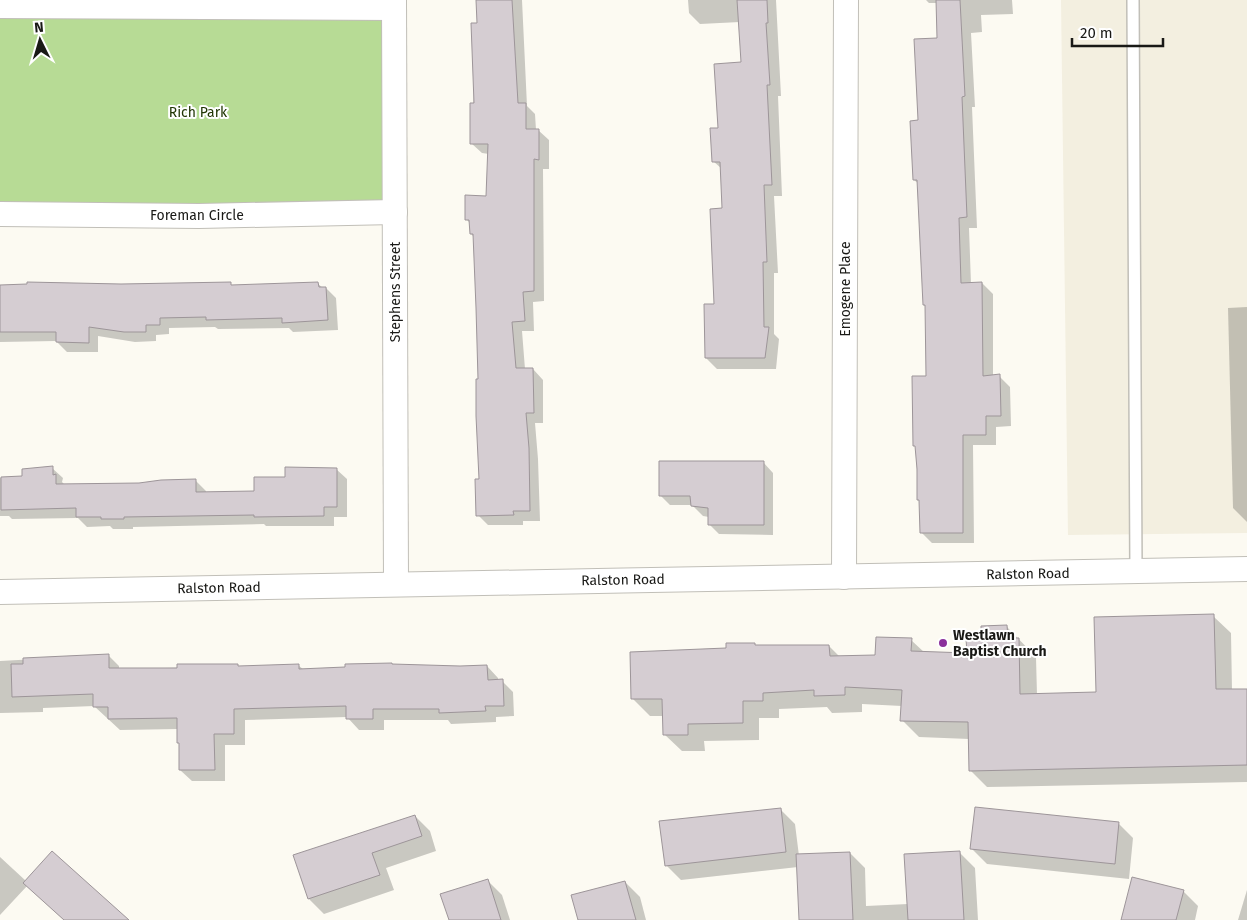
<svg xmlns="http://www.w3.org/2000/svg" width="1247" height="920" font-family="'Fira Sans',sans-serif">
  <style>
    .built { fill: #f3efe0 }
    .green { fill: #b7db95 }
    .shadow { fill: #0003 }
    .building { fill: #d5cdd2; stroke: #9d9599 }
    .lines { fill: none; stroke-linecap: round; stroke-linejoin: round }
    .service-casing { stroke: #c1bfb8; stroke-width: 14 }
    .minor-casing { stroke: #c1bfb8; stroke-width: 26 }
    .service { stroke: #fff; stroke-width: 11 }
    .minor { stroke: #fff; stroke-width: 24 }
    .poi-dot { fill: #8b309b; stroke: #fff; stroke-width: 2 }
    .labels { text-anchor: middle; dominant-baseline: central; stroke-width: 4; stroke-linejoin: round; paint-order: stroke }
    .park-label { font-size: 14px; fill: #213604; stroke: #fff }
    .street-label { font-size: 14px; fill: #191916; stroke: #fff }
    .poi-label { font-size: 14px; font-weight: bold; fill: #191916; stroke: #fff; text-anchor: start }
  </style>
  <rect width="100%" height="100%" fill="#fcfaf2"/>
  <polygon class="built" points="1061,0 1247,0 1247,533 1068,535"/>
  <polygon class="green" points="0,6 394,8 395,212 0,214"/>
  <g class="shadow">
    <polygon points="477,0 522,0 527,106 535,114 536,130 538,130 549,140 549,169 543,169 544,301 533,302 534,331 522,331 525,369 533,369 543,380 543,423 535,423 538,459 540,521 523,521 523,525 488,525 478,515 481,481 479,380 474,237 471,234 471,224 467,220 488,197 489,154 482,153 471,143 478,24"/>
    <polygon points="688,0 776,0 781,96 778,96 782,196 774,196 778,273 774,273 774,334 779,339 776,369 717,369 706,358 715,305 724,210 722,169 713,161 719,129 742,63 740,22 700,24 689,13"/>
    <polygon points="926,0 1012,0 1013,14 981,15 982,32 971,33 975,107 972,107 977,228 969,228 971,284 982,283 993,294 993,376 999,376 1010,387 1011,426 996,427 996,445 973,445 974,543 932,543 921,532 921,502 918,500 916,447 914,445 927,377 926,308 924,305 919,184 914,180 919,121 938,39 937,3 929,3"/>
    <polygon points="230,284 233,287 318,284 323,288 326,288 336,298 338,330 293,332 289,328 218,329 215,327 169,328 169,334 156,335 156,341 135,342 98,336 98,352 67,352 56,341 0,342 0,286"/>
    <polygon points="1247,307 1247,522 1233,508 1228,308"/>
    <polygon points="763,462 773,473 773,535 719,534 709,524 709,517 703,516 692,505 670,505 660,495"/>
    <polygon points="52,468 63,478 62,482 65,485 139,484 196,481 206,491 206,494 255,493 286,478 336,469 347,479 347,517 334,517 334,526 266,526 264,524 133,527 133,529 113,529 110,526 87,527 78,518 12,519 9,516 0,516 0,478 24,477"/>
    <polygon points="1213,616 1231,633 1232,690 1247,690 1247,782 987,787 970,770 969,739 919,737 902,720 902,706 862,704 862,712 832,713 827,707 779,709 779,718 759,718 759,740 704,741 705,751 682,751 664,734 664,716 650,716 633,699 727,649 755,644 756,646 829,646 840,657 876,656 911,640 925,653 969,655 983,639 1007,627 1036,657 1037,695 1097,693"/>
    <polygon points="108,655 119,666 119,669 298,665 304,670 392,666 487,666 498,678 498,681 502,681 513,692 514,716 496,717 496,722 451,724 448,720 384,720 384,730 359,730 347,717 245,720 245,745 225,745 225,781 192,781 180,770 180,745 178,742 178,729 120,730 94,706 43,708 43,712 0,713 0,661"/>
    <polygon points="780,809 795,824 799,856 850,853 865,868 866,906 908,904 960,853 975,868 978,920 801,920 798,867 681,880 666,865"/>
    <polygon points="415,816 430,831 436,851 386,868 394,890 324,914 309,899"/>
    <polygon points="1118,823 1133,838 1129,879 987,864 972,849"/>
    <polygon points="0,857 26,881 127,920 64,920 27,886 0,915"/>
    <polygon points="487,880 502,895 510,920 450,920"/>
    <polygon points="625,882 640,897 646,920 579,920"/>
    <polygon points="1247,890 1247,920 1238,920"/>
    <polygon points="1183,891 1198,906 1195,920 1123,920"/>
  </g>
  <g class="building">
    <polygon points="476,0 512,0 518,103 526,103 526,129 539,129 539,160 534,159 534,291 523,292 525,321 512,322 516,368 533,368 534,413 526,413 529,448 530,511 513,511 514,515 476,516 475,479 479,479 476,416 476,379 478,379 476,308 473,234 470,234 469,220 465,220 465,195 486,196 488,144 470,144 470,103 474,103 471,23 477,23"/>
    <polygon points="737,0 767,0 768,23 766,23 770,85 767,85 772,185 764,185 767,262 763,262 764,327 769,327 765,358 705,358 704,304 714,304 710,209 722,208 720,162 712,162 710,128 718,128 714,64 741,62"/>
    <polygon points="936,0 960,0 965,96 962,97 967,217 959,218 961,283 982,282 983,376 1000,374 1001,416 986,416 986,435 963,435 963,533 920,533 919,500 917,500 917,469 915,446 913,446 912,376 926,376 925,305 923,305 917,180 913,180 910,121 918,120 914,39 937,38"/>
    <polygon points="27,282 121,284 231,282 231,285 318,282 319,287 326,287 328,320 282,323 282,318 206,320 206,317 160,318 160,325 146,325 146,332 124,332 89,327 89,343 56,342 56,332 0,332 0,285 27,284"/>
    <polygon points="659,461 764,461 764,525 708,525 708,508 691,506 690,496 659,496"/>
    <polygon points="53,466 53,475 56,474 56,484 139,483 161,480 196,479 196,492 254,491 254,477 285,477 285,467 337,468 337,507 324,507 324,516 254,517 254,515 124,517 124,519 101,519 101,517 76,517 76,508 1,510 1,477 22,476 22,469"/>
    <polygon points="1214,614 1216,689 1247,689 1247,765 969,771 968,722 900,721 902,690 845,687 845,695 814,696 814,690 763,693 763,701 743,701 743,723 688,724 688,735 663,735 662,699 631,699 630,652 726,648 726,643 755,643 755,645 829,645 830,656 875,655 876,637 912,638 911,651 967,653 966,639 981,638 981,626 1007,625 1008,638 1019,638 1020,694 1096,692 1094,617"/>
    <polygon points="109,654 109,668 177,668 177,664 238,664 238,666 299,664 299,669 345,667 345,664 392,663 392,664 460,666 487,665 488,680 503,679 504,706 485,706 486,711 439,713 439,709 373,709 373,719 346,719 346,706 234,709 234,734 214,734 215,770 179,770 179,743 177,743 177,718 108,719 108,707 93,707 93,694 12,697 11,664 23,664 23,658"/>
    <polygon points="975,807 1119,822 1115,864 970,849"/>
    <polygon points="781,808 786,852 665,866 659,821"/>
    <polygon points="415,815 422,836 372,853 380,875 308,899 293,855"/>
    <polygon points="52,851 129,920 64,920 23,883"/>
    <polygon points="960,851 964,920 908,920 904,854"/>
    <polygon points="850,852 853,920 799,920 796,854"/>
    <polygon points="1132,877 1184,890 1176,920 1121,920"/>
    <polygon points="488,879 501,920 449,920 440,894"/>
    <polygon points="625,881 636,920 578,920 571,895"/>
  </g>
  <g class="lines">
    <g class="service-casing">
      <polyline id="service" points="1133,0 1136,572"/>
    </g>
    <g class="minor-casing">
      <g id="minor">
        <polyline points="394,0 396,584"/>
        <polyline points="0,6 394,8"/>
        <polyline points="0,214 199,216 395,212"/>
        <polyline points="844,577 846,0"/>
        <path d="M0,592C416,583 831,578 1247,569"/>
      </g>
    </g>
    <use href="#service" class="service"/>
    <use href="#minor" class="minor"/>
  </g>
  <circle class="poi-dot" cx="943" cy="643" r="5"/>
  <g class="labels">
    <g class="park-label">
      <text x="198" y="112">Rich Park</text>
    </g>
    <g class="street-label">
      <text x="197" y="215">Foreman Circle</text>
      <text transform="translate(845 289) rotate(-90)">Emogene Place</text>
      <text transform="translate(395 292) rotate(-90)">Stephens Street</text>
      <text transform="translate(1028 574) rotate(-1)">Ralston Road</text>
      <text transform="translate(623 580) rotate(-1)">Ralston Road</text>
      <text transform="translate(219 588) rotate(-1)">Ralston Road</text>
    </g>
    <g class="poi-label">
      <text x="953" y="635">Westlawn<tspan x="953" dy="16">Baptist Church</tspan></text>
    </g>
  </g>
  <g transform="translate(40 40) rotate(355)" stroke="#ffffff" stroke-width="4" paint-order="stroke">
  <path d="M0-4L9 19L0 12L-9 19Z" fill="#191916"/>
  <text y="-8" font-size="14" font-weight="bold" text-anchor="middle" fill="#191916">N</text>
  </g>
  <path d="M1072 38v8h91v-8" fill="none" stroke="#191916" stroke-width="2.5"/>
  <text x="1080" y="38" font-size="15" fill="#191916" stroke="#ffffff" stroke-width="4" paint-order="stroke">20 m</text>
</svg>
